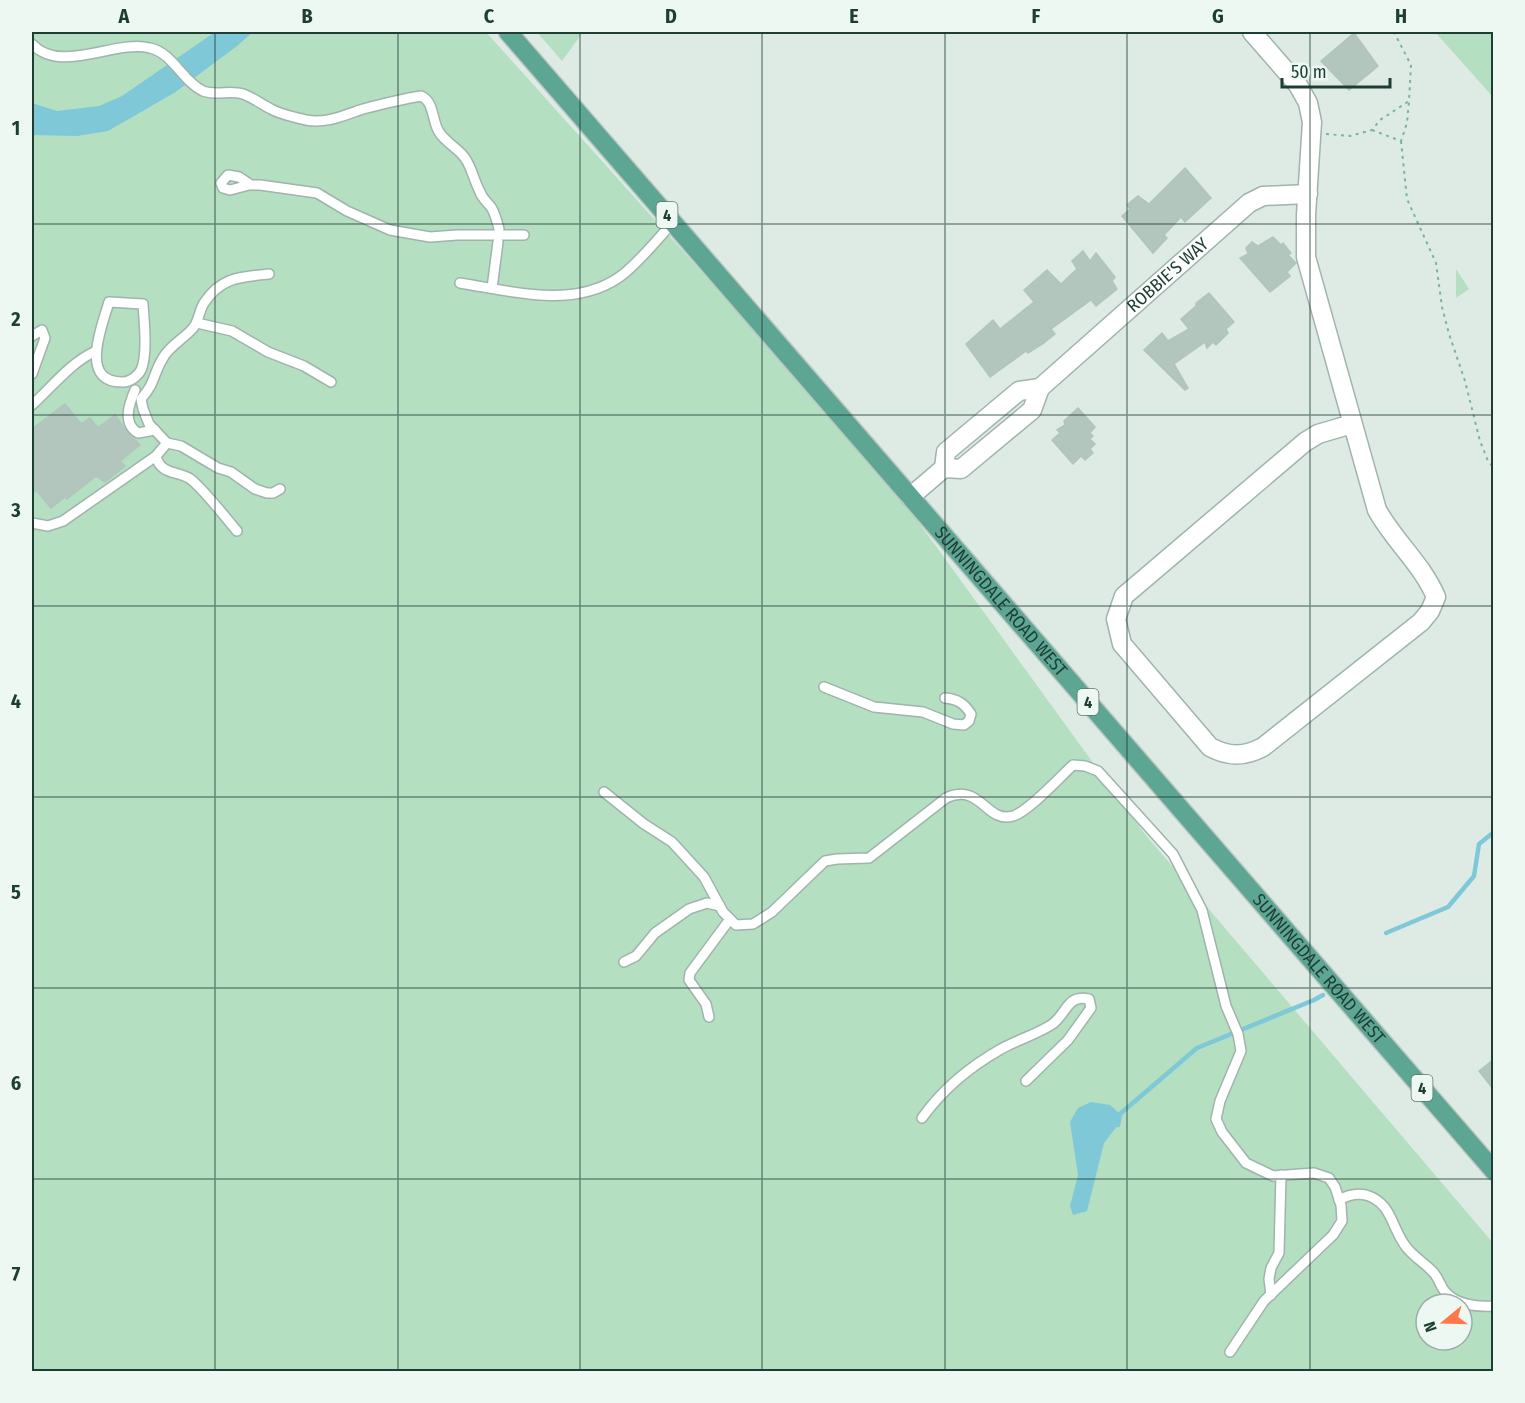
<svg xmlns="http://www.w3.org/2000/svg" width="1525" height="1403" font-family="'Fira Sans Condensed',sans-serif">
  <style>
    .green { fill: #b4dfc0; fill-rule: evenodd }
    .water { fill: #7fc8d7 }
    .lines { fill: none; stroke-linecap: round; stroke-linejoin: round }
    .stream { stroke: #7fc8d7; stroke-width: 4.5 }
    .building { fill: #b3c6be; stroke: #afc5bd; stroke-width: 1.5 }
    .service-casing { stroke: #a0b3ad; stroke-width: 12 }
    .minor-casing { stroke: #a0b3ad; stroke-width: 21 }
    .primary-casing { stroke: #bbc5c2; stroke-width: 21 }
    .path { stroke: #7ab3a2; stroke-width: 2; stroke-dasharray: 3 4.5; stroke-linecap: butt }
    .service { stroke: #fff; stroke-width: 9 }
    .minor { stroke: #fff; stroke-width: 18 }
    .primary { stroke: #5da694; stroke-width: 18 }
    .grid { fill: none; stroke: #1d3d35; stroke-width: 1.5; stroke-opacity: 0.55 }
    .labels { text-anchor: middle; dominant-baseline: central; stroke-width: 5; stroke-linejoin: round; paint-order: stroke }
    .shield { fill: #eef8f3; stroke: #5c756e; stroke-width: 1.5 }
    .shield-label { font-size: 16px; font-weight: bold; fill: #1d3d35 }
    .street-label { font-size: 18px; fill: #1d3d35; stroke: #eef8f3 }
    .neatline { fill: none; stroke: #1d3d35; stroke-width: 2 }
    .grid-label { font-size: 20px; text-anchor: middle; font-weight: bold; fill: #1d3d35 }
  </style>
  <rect width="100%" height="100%" fill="#deebe5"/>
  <g class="green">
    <path d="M32,32H486L885,476L1144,833L1493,1243V1371H32ZM1426,1304H1462V1340H1426Z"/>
    <polygon points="537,32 583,32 562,61"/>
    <polygon points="1435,32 1493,32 1493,97"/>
    <polygon points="1456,269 1469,289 1456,298"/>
  </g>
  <g class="water">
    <polygon points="215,32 253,32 237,46 174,93 108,131 77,136 32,135 32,103 57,111 99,106 122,96"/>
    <polygon points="1091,1102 1110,1105 1120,1114 1118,1125 1104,1143 1087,1211 1073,1215 1070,1206 1078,1175 1070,1122 1078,1108"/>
  </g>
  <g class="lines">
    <g class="stream">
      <polyline points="1386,933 1448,907 1474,876 1479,844 1494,832"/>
      <polyline points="1118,1125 1120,1114 1197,1048 1314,1000 1323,995"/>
    </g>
  </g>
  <g class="building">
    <polygon points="1354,33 1378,66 1349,90 1321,61"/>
    <polygon points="1185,168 1211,198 1185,222 1181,217 1164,235 1167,238 1153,253 1122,216 1130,209 1127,205 1138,196 1149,204"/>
    <polygon points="1273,237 1281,245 1283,243 1291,253 1288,255 1296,263 1287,272 1290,276 1270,292 1240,258 1248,254 1246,248 1252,242 1258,246"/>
    <polygon points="1083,251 1090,261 1096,253 1115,277 1112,281 1117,289 1096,306 1091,300 1051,329 1055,334 1044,343 1028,353 1026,351 990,377 966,344 993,320 1000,329 1034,302 1024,290 1047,270 1061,284 1077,269 1072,261"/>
    <polygon points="1209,293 1234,322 1226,329 1228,333 1216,345 1213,342 1207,348 1205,342 1174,364 1188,388 1185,390 1144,350 1162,333 1168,341 1189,329 1181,319 1196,306 1196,303"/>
    <polygon points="65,404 81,424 90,418 98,428 115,415 128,433 140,445 120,461 125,466 105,482 96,476 67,499 65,497 51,508 36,490 32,494 32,429"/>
    <polygon points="1078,408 1095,427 1090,433 1093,436 1090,439 1095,444 1090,449 1093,453 1085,460 1081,456 1073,464 1052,440 1060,433 1057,430 1065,425 1064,421"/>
    <polygon points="1494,1059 1494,1090 1479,1071"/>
  </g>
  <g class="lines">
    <g class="service-casing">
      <g id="service">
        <path d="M32,44C61,75 115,39 150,48C173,53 182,81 203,91C216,96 230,90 243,94C254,98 261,104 271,109C281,115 295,117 306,120C327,124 344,115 363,109C382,104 402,99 421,96C434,101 432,121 439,132C446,143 458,148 465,158C472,168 474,181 480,192C482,198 487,202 491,207C495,213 497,221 499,229"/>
        <polyline points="251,185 239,177 228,175 221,183 223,188 230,190 249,185 260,185 317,193 347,211 390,230 430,237 457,235 524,235"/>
        <path d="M269,274C240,277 221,277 204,303C199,311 199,321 193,328C184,339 170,345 163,358C153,374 155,384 141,399L143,409L149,424L167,443L181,446L218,468L231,472L255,489L267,493H273L280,489"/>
        <path d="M460,283C510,291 572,309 618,278C635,267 659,238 673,222"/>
        <polyline points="492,288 498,242"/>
        <path d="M109,302L143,304C144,321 148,355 141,370C138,376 130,382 123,382C78,383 102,326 109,302Z"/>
        <polyline points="197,323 232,331 268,352 304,366 331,382"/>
        <polyline points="32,336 42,330 45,338 32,374"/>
        <path d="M135,390C129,404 122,423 138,433L155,430"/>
        <path d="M32,405C52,387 71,362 96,351"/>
        <path d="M167,443L156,456C160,474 176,471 189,478C201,486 226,518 237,531"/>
        <polyline points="32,523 48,526 63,521 156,456"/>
        <path d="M824,687L874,707L923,712L953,724L964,725L969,721L971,714C964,703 957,699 945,698"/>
        <path d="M604,792L644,824L672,842L704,877L723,912L736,925L753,924L772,912L825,861L837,859L869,858L946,798C981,782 986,824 1013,816C1028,812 1060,777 1073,765L1085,766L1098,771L1173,854L1202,910L1226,1006L1238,1034L1241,1051L1220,1101L1216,1119L1222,1132L1246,1163L1273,1176L1314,1173L1329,1178L1335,1187L1341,1205L1342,1221L1333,1235L1264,1301L1230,1352"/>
        <polyline points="624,962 636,956 655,933 689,909 707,903 720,906"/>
        <polyline points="709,1017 706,1004 689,980 690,973 730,919"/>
        <path d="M922,1118C942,1090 971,1066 1001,1049C1017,1040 1035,1035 1051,1025C1067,1015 1066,994 1089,999L1091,1008L1068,1040L1026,1081"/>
        <path d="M1339,1200C1348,1195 1356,1193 1366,1195C1393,1203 1391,1229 1407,1248C1414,1257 1426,1264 1434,1273C1438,1278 1440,1284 1443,1289C1454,1305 1476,1307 1494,1306"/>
        <polyline points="1271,1295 1269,1279 1271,1268 1279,1253 1281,1175"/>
      </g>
    </g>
    <g class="minor-casing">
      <g id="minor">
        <path d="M1252,32L1298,85L1308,103L1312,122L1306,215V257L1377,510C1394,541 1422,564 1436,597L1430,611L1421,622L1263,747C1244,757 1229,757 1210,747L1122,644L1116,619L1124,596L1305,442L1318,434L1352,424"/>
        <polyline points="944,468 946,452 1019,391 1040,388"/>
        <path id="s1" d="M910,497L944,468L961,469L1032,410L1040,388L1249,203L1263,196L1308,194"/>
      </g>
    </g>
    <g class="primary-casing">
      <g id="primary">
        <path id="s2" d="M508,32L1494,1171"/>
      </g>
    </g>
    <g class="path">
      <polyline points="1372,130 1401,141 1407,123 1409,101"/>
      <polyline points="1326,134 1350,136 1372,130 1380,120 1409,101 1411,65 1394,32"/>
      <polyline points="1401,141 1407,199 1436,263 1442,307 1449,334 1465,381 1480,441 1488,461 1494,468"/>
    </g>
    <use href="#service" class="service"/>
    <use href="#minor" class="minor"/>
    <use href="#primary" class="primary"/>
  </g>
  <path class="grid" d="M215,32V1372M398,32V1372M580,32V1372M762,32V1372M945,32V1372M1127,32V1372M1310,32V1372M32,224H1494M32,415H1494M32,606H1494M32,797H1494M32,988H1494M32,1179H1494"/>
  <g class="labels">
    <g class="shield">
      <rect x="656.5" y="202" width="21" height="26" rx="4.5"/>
      <rect x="1077.5" y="689" width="21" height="26" rx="4.5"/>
      <rect x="1411.5" y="1075" width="21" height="26" rx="4.5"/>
    </g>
    <g class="shield-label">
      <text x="667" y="215">4</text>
      <text x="1088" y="702">4</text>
      <text x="1422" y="1088">4</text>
    </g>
    <g class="street-label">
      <text stroke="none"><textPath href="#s1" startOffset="348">ROBBIE'S WAY</textPath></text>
      <text stroke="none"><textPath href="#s2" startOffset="753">SUNNINGDALE ROAD WEST</textPath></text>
      <text stroke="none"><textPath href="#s2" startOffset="1239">SUNNINGDALE ROAD WEST</textPath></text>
    </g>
  </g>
  <rect width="1525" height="1403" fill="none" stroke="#eef8f3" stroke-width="66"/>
  <g transform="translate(1444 1322) rotate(251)"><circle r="28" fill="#eef8f3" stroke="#9aada7" stroke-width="1.5"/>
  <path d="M0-4.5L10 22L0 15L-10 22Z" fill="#ff7848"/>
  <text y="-9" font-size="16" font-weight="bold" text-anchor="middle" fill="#1d3d35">N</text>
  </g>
  <path d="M1282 78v9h108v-9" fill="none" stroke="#1d3d35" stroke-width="3"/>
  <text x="1291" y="78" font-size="18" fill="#1d3d35" stroke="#eef8f3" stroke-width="4.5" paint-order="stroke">50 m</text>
  <rect x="33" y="33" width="1459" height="1337" class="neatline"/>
  <g class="grid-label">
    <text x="124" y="23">A</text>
    <text x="307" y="23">B</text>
    <text x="489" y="23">C</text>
    <text x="671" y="23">D</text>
    <text x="854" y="23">E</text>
    <text x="1036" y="23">F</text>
    <text x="1218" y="23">G</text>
    <text x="1401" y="23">H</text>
    <text x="16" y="135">1</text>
    <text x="16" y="326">2</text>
    <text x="16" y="517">3</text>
    <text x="16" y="708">4</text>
    <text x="16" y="899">5</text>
    <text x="16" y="1090">6</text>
    <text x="16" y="1281">7</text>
  </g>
</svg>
